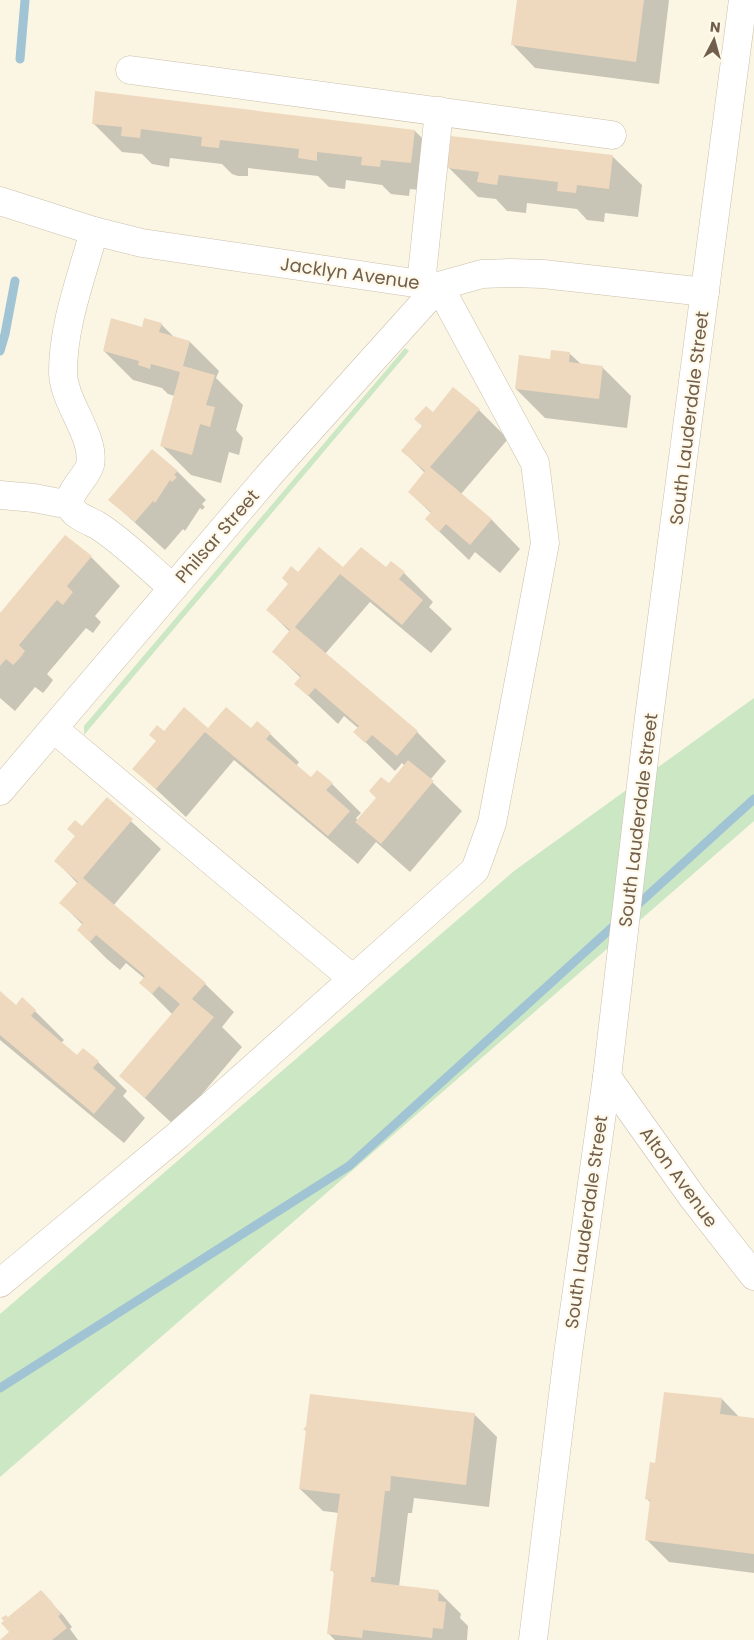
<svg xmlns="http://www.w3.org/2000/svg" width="754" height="1640" font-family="Poppins,sans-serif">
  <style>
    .green { fill: #cce7c4 }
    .shadow { fill: #0003 }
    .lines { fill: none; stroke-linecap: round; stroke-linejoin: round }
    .stream { stroke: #a1c4d4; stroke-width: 9 }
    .building { fill: #efd9be }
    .minor-casing { stroke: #ccbfab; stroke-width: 29 }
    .minor { stroke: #fff; stroke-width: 28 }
    .labels { text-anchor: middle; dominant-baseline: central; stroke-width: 4.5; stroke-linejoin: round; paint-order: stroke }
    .street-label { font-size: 18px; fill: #725f4b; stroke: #fef9ea }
  </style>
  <rect width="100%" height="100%" fill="#fbf6e4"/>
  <g class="green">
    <polygon points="405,348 409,351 84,735 84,726"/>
    <polygon points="754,698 754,821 0,1477 0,1314 514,871"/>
  </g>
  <g class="shadow">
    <polygon points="518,0 669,0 659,84 535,68 513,45"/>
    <polygon points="93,123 415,131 444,160 440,192 410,189 409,196 391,194 382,185 346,180 345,189 329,187 318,176 248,168 248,176 238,176 232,174 222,164 170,158 169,167 152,164 142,154 122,152"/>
    <polygon points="612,156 642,185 638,217 605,213 604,222 587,220 577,209 527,203 526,213 507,211 496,199 478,197 449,168"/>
    <polygon points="161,324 175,338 190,342 219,371 216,378 243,405 236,430 243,438 239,455 229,452 221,483 191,475 162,446 175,396 168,394 162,388 133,380 104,351 143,328"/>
    <polygon points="569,353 581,364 602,367 631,396 627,428 545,418 516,389 551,360"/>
    <polygon points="479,410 508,439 461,494 492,520 520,549 500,573 475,552 469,560 426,519 431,513 409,492 425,473 402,450 433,414"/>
    <polygon points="177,471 206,500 202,504 205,507 202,510 200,508 185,531 183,529 165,550 110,500"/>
    <polygon points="91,557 120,586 95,616 101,622 93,633 86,628 47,674 53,680 48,687 43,693 35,687 15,711 0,698 0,615"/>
    <polygon points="343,569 386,569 404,573 433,602 429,607 452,629 431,653 370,602 325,654 417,732 446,761 430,780 462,811 410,872 376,842 358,864 234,760 186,817 134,769 164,733 208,729 251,730 270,734 299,762 296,766 311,779 332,784 361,813 356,818 358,821 405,766 402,763 395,771 355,732 358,728 344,716 338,724 296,684 301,678 274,652 290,632 268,610 299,574"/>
    <polygon points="107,799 161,849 113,906 205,984 234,1012 222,1027 242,1047 175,1126 121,1076 173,1015 141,983 144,978 126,963 120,970 107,959 78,930 83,925 61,903 78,884 56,861"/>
    <polygon points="0,993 16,1006 35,1011 64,1040 61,1043 77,1057 98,1062 127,1091 123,1096 145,1118 124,1143 0,1040"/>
    <polygon points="722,1399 740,1418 754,1420 754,1573 669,1562 646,1539 651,1503 647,1499 656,1464"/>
    <polygon points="474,1414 497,1437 489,1507 414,1498 412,1513 408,1513 399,1587 438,1591 461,1614 460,1618 468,1626 467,1640 335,1640 328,1633 335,1574 332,1570 339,1513 323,1511 300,1489 307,1432 305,1430"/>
    <polygon points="40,1592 63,1615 72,1627 70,1629 78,1640 1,1640 10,1632 8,1618"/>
  </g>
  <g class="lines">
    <g class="stream">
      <polyline points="20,59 25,0"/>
      <polyline points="0,351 5,334 15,281"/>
      <polyline points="634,908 754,799"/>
      <polyline points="0,1388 349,1166 618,922"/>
    </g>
  </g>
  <g class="building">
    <polygon points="517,0 644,0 636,62 511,45"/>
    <polygon points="95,91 415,130 411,163 381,160 380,167 361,165 362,157 317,152 317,161 298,158 299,149 220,140 219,148 208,147 201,146 202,137 141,129 140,138 121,136 122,127 92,124"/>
    <polygon points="451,136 613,155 609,189 577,185 576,193 557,191 558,182 499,175 497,185 477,182 479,172 447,168"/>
    <polygon points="111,318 142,327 144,318 162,323 159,332 190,341 183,366 215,375 206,405 215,407 210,427 200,424 192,455 160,446 180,372 151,364 150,369 138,365 139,361 103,351"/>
    <polygon points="551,350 570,352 569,362 603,366 599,399 515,389 519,355 550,359"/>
    <polygon points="453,387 480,409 430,467 492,519 470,545 446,524 439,532 425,519 431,512 408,492 425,471 401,451 422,426 414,419 426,406 433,412"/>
    <polygon points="152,449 178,471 174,475 177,477 172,482 170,480 155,503 153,501 135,522 108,500"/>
    <polygon points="65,535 92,556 67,586 73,592 63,605 57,600 19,645 25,651 20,658 13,665 6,659 0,666 0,613"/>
    <polygon points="319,547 343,567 361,547 386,567 391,561 405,572 399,579 423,600 402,625 340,574 295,627 418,731 397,756 372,735 365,743 353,732 359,726 315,688 308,696 294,684 301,676 272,652 290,630 266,610 288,584 282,578 291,566 298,572"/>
    <polygon points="184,707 208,728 226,707 251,728 257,721 271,733 266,739 311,777 317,770 333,783 326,790 350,811 328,836 205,732 156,789 132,769 156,741 149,735 157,725 164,731"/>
    <polygon points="408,760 434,781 381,844 355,822 376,798 369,791 381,777 389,783"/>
    <polygon points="107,797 133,819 83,878 206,983 192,999 214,1017 145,1098 119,1076 180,1004 159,986 152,994 139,983 145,976 96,935 90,942 77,930 83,923 59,903 78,882 54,861 75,836 67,829 75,820 82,826"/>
    <polygon points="0,991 16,1005 22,997 36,1010 31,1016 77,1055 83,1048 99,1061 93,1068 116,1088 94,1114 0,1035"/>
    <polygon points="664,1392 722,1398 720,1414 754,1418 754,1554 645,1540 650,1500 645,1499 650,1462 655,1463"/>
    <polygon points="310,1394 475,1413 466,1485 391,1476 390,1491 385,1491 375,1577 371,1577 371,1582 439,1590 438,1601 446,1602 443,1629 433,1628 432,1638 363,1630 362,1638 327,1634 334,1571 330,1571 340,1494 299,1489 306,1430 303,1430 306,1426"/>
    <polygon points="41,1590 51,1601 61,1614 58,1616 67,1628 52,1640 0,1640 9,1632 1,1623 4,1621 1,1618 6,1615 8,1617"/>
  </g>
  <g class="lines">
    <g class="minor-casing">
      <g id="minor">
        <polyline points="130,70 612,135"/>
        <polyline points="0,201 94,231 142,243 421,284 439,286 482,274 511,273 543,274 705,292"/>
        <path d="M94,231C82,276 63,324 63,372C63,402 96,437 90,465C87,478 63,495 72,509C76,516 89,521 97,525C124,542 148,567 173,588"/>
        <polyline points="421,284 439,111"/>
        <polyline points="0,495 34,498 70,505"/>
        <polyline points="54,729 353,979"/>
        <polyline points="0,791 270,474 439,286 535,463 545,543 492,823 475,870 178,1135 0,1283"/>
        <polyline points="607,1077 693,1198 754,1276"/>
        <polyline points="533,1640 568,1354 607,1077 648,725 743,0"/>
      </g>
    </g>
    <use href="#minor" class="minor"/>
  </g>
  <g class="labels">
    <g class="street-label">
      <text transform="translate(350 273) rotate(8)">Jacklyn Avenue</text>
      <text transform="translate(689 418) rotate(-83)">South Lauderdale Street</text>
      <text transform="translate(217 536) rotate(-49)">Philsar Street</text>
      <text transform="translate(638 820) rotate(-83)">South Lauderdale Street</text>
      <text transform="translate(679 1177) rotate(54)">Alton Avenue</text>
      <text transform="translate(586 1222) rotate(-82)">South Lauderdale Street</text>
    </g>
  </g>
  <g transform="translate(714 40) rotate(6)" stroke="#fef9ea" stroke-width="4" paint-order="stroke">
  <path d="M0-4L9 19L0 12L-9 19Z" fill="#725f4b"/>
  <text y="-8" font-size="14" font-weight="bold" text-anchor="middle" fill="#725f4b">N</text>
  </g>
</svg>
